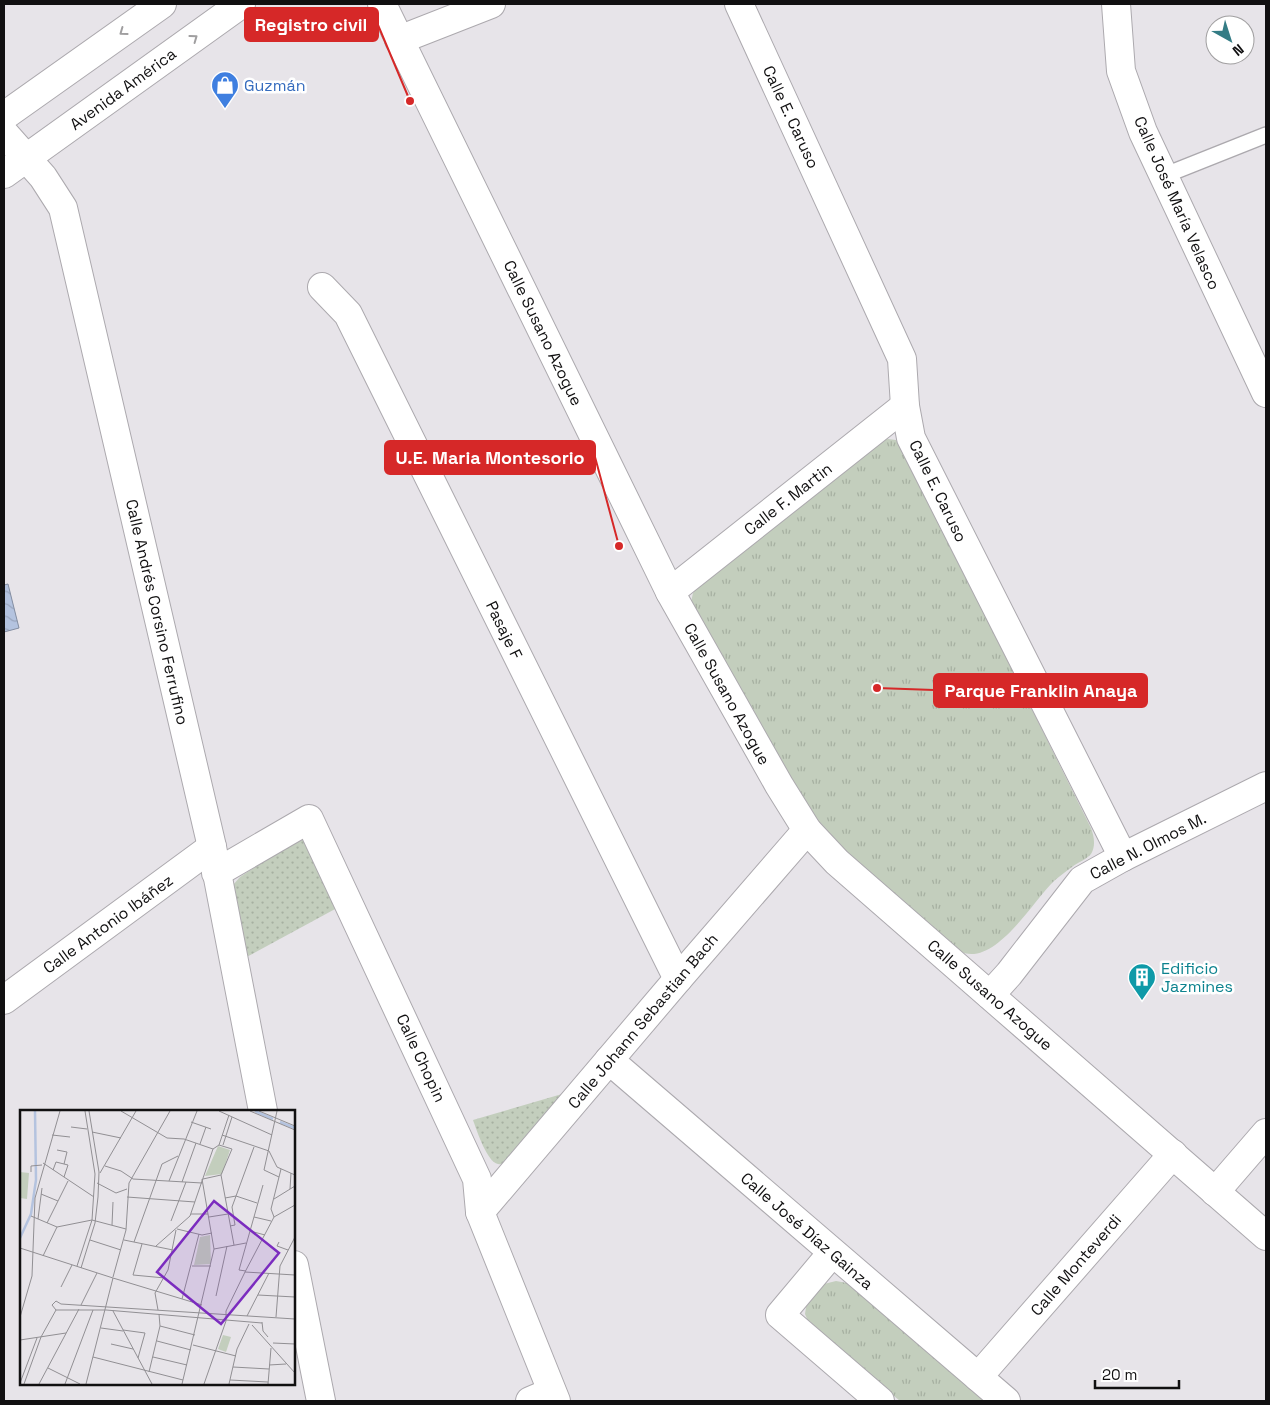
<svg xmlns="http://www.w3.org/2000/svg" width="1270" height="1405" font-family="'Space Grotesk',sans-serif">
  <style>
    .grass { fill: url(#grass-dots) }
    .park { fill: url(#park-tufts) }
    .water { fill: url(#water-waves); stroke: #838da1 }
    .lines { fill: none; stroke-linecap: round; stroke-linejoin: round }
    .service-casing { stroke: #aca9ae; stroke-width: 18 }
    .minor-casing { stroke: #aca9ae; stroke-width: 30 }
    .secondary-casing { stroke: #aca9ae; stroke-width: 30 }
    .service { stroke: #fff; stroke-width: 15 }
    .minor { stroke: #fff; stroke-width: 28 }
    .secondary { stroke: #fff; stroke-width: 28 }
    .oneway { stroke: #a09fa0 }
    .labels { text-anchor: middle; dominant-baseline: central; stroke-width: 5; stroke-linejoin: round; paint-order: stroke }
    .shop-label { font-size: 16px; fill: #366cbe; stroke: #fff; text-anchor: start }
    .street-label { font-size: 16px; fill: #111011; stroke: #fff }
    .culture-label { font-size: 16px; fill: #0d838f; stroke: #fff; text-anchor: start }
    .inset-river { fill: none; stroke: #b4c3df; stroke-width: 2.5 }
    .inset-road { fill: none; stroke: #918f93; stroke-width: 1 }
    .view { fill: #7b2cbf; fill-opacity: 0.15; stroke: #7b2cbf; stroke-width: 2.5 }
    .inset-edge { fill: none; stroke: #111011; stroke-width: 2.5 }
    .leader { fill: none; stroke: #d62828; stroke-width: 2 }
    .callout-dot { fill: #d62828; stroke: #fff; stroke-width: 2 }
    .callout { fill: #d62828; stroke: #d62828; stroke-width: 2 }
    .callout-label { font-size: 18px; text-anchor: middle; font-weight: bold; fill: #fff }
  </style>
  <defs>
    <pattern id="grass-dots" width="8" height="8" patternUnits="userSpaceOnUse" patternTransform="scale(1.25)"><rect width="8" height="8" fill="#c3cebd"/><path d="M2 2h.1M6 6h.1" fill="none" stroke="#a6b0a1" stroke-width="1.8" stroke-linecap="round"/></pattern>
    <pattern id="park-tufts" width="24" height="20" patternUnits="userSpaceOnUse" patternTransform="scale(1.25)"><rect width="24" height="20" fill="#c3cebd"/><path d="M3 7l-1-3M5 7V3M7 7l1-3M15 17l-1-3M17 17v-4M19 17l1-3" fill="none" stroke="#a6b0a1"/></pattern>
    <pattern id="water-waves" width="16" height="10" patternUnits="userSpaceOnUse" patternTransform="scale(1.25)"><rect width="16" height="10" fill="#b4c3df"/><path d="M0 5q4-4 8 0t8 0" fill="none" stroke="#9aa6be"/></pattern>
  </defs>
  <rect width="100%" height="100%" fill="#e7e4e9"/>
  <g class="grass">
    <polygon points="302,840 306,841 337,908 241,960 233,885 240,877 288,845 295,841"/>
    <path d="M562,1094L513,1159C509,1162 504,1165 498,1164C487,1162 477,1131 473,1120Z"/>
  </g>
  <g class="park">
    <path d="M888,439L896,440L904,453L1091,828C1094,836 1096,846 1091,854C1086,860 1078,862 1072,867C1066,871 1060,876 1054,881C1032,902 994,969 959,951L847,853L796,798L691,602L693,593L698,586L881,441Z"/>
    <polygon points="836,1281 847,1283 986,1401 900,1401 810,1326 805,1314 807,1301 824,1284"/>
  </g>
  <polygon class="water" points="8,584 19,628 4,632 4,585"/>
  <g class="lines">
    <g class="service-casing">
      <polyline id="service" points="1163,176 1266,135"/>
    </g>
    <g class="minor-casing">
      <g id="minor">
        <polyline points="382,4 670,592 779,785 807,830 837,862 1266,1236"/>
        <polyline points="739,4 902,359 905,406 911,438 1123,857"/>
        <polyline points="1116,4 1121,71 1143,132 1266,393"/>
        <polyline points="399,40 491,4"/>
        <polyline points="4,133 43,177 63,208 212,847 263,1111"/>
        <polyline points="322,287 348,314 678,979"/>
        <polyline points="670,592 905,406"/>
        <polyline points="216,873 309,819 477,1179 480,1212 556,1401"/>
        <polyline points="990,995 1009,974 1082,880 1123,857 1266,786"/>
        <polyline points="4,1000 212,847"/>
        <polyline points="609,1060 1006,1401"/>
        <polyline points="1215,1192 1266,1133"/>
        <polyline points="480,1212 678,979 807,830"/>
        <polyline points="832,1253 780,1315 880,1401"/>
        <polyline points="294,1265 321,1401"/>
        <polyline points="978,1377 1173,1154"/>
        <polyline points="530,1401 551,1392"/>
      </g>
    </g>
    <g class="secondary-casing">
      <g id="secondary">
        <polyline points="4,116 162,4"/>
        <polyline points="4,174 241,4"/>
      </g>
    </g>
    <use href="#service" class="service"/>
    <use href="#minor" class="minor"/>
    <use href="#secondary" class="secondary"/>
  </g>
  <defs><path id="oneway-chevron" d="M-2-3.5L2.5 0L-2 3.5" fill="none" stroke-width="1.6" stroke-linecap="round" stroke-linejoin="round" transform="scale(1.25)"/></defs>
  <g class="oneway">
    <use href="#oneway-chevron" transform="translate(123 32) rotate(144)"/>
    <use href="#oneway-chevron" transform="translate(194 38) rotate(-36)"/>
  </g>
  <defs>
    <g id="shop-pin" transform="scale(1.4375)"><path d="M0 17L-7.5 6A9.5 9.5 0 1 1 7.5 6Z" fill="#3f7fe0" stroke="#fff"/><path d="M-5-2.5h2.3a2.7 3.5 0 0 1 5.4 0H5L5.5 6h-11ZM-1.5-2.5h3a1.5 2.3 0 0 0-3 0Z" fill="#fff"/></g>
    <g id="building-pin" transform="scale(1.4375)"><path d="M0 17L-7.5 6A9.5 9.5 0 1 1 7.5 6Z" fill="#0f9aa8" stroke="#fff"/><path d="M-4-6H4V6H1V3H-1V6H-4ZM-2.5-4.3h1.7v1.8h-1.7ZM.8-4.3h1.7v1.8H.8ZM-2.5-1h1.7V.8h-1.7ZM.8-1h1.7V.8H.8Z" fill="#fff"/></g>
  </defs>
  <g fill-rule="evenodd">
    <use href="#shop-pin" x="225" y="85"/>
    <use href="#building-pin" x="1142" y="977"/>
  </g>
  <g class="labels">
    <g class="shop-label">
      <text x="244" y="85">Guzmán</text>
    </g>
    <g class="street-label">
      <text transform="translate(123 89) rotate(-36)">Avenida América</text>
      <text transform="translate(791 117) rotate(65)">Calle E. Caruso</text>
      <text transform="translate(1177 203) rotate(66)">Calle José María Velasco</text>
      <text transform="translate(543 333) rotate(64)">Calle Susano Azogue</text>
      <text transform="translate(938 491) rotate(64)">Calle E. Caruso</text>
      <text transform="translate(788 499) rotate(-38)">Calle F. Martin</text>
      <text transform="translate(157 612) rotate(77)">Calle Andrés Corsino Ferrufino</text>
      <text transform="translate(504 630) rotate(64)">Pasaje F</text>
      <text transform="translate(727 694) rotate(61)">Calle Susano Azogue</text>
      <text transform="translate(1148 846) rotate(-27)">Calle N. Olmos M.</text>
      <text transform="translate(108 924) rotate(-36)">Calle Antonio Ibáñez</text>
      <text transform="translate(990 995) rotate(41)">Calle Susano Azogue</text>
      <text transform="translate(643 1021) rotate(-50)">Calle Johann Sebastian Bach</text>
      <text transform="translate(421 1058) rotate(65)">Calle Chopin</text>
      <text transform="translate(807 1231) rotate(41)">Calle José Díaz Gainza</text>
      <text transform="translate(1076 1265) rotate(-49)">Calle Monteverdi</text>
    </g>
    <g class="culture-label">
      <text x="1161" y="968">Edificio<tspan x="1161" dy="18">Jazmines</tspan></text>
    </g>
  </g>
  <g transform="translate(20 1110)">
    <rect width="275" height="275" fill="#e7e4e9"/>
    <path d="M198,36L210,40L202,64L185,66ZM190,125L191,154L174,155L180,127Z" fill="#c3cebd"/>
    <path d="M0,62L9,63L7,89L0,88ZM203,225L211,227L206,242L198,239Z" fill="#c3cebd"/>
    <path class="inset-river" d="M235,1L253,9M260,12L275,18M0,128L11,104L16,70L15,1"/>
    <path class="inset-road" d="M101,1L147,28L164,29L193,39M199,1L252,25M230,1L275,20M239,1L275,16M257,1L244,60L259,67M171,12L191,19M51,17L67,19M72,22L101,28M32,25L50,27M202,25L249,41M180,34L186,17M199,35L212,39L201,65L214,135M203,35L212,7M37,40L47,42L44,54M249,41L257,57L275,65M23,53L74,87M85,56L101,61L113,69L182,73M33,60L36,52L48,55L44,67M11,62V56L22,55M80,63L116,1M183,69L201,65M149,71L177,1M162,72L176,33M77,73L96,83L107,79M270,79L271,63M21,84L38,91M107,87L175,92M205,88L216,86L237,93M254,89L275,76M171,104H188M11,106L37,117L72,110L106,119M189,107L208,104M234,107L251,111M254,107L251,99L261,59M18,109L22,78M151,111L166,72M27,113L48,71M92,115L93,92M210,116L215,115L212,97L234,37M157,119L182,125L192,123M230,121L245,125M70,130L101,140M104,130L153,140M114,132L142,54L158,46M259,132L257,136L268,140M122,134L113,165L145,168M136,136L170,106L193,39L199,35L209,5M0,138L93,168L66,274M194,139L226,133M23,146L37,117M57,156L72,110L75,64L65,1M172,156H191M61,158L75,113L78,87L79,62L69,1M226,161L219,160L243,75M225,162L275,165M93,167L106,120L109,73L150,1M93,168L182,195M41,177L52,155M238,185L275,187M196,186L207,136M162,189L179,124M61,195L77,163M138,200L135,183L148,160L156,120M93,201L132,274M227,206L249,163M0,207L12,166L15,88L40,1M256,207L260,156L275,127M242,212L243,221L248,227M242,213L86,200H36L32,195L36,191L41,194L275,209M232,215L275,263M140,216L175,225M81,218L103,221M103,220L125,223L118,248M0,230L46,223M137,231L171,240M253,233L275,234M91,234L113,239M173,235L216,246M73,247L163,270M133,247L167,255M249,255L266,254M213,257L249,259M28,258L60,274M129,262L140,216L139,204M210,270L248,272M0,273L17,228M4,274L21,227L36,200M19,274L59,199M45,274L73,200M162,274L194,139L182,69M184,274L206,211V201L225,162L254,107L275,95M209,274L217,239L229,214M248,274L251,238"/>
    <path class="view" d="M194,91L259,143L201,214L137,162Z"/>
    <rect width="275" height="275" class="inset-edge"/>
  </g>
  <path class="leader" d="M410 101L378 25M619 546L595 457M877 688L934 690"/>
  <g class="callout-dot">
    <circle cx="410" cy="101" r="5"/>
    <circle cx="619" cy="546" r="5"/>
    <circle cx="877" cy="688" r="5"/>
  </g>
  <g class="callout">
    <rect x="245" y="8" width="133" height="33" rx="5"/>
    <rect x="385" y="441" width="210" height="33" rx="5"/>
    <rect x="934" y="674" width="213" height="33" rx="5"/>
  </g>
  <g class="callout-label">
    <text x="311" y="31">Registro civil</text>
    <text x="490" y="464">U.E. Maria Montesorio</text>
    <text x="1041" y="697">Parque Franklin Anaya</text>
  </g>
  <rect width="1270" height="1405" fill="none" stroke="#111011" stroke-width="10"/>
  <g transform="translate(1230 40) rotate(141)"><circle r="24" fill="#ffffff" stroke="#a09fa0"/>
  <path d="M0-4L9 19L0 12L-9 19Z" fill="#347c85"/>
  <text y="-8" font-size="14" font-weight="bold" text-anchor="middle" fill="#111011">N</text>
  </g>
  <path d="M1095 1380v8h84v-8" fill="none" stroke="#111011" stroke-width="2.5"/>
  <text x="1102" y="1380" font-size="15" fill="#111011" stroke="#ffffff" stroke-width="4" paint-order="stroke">20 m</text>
</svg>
